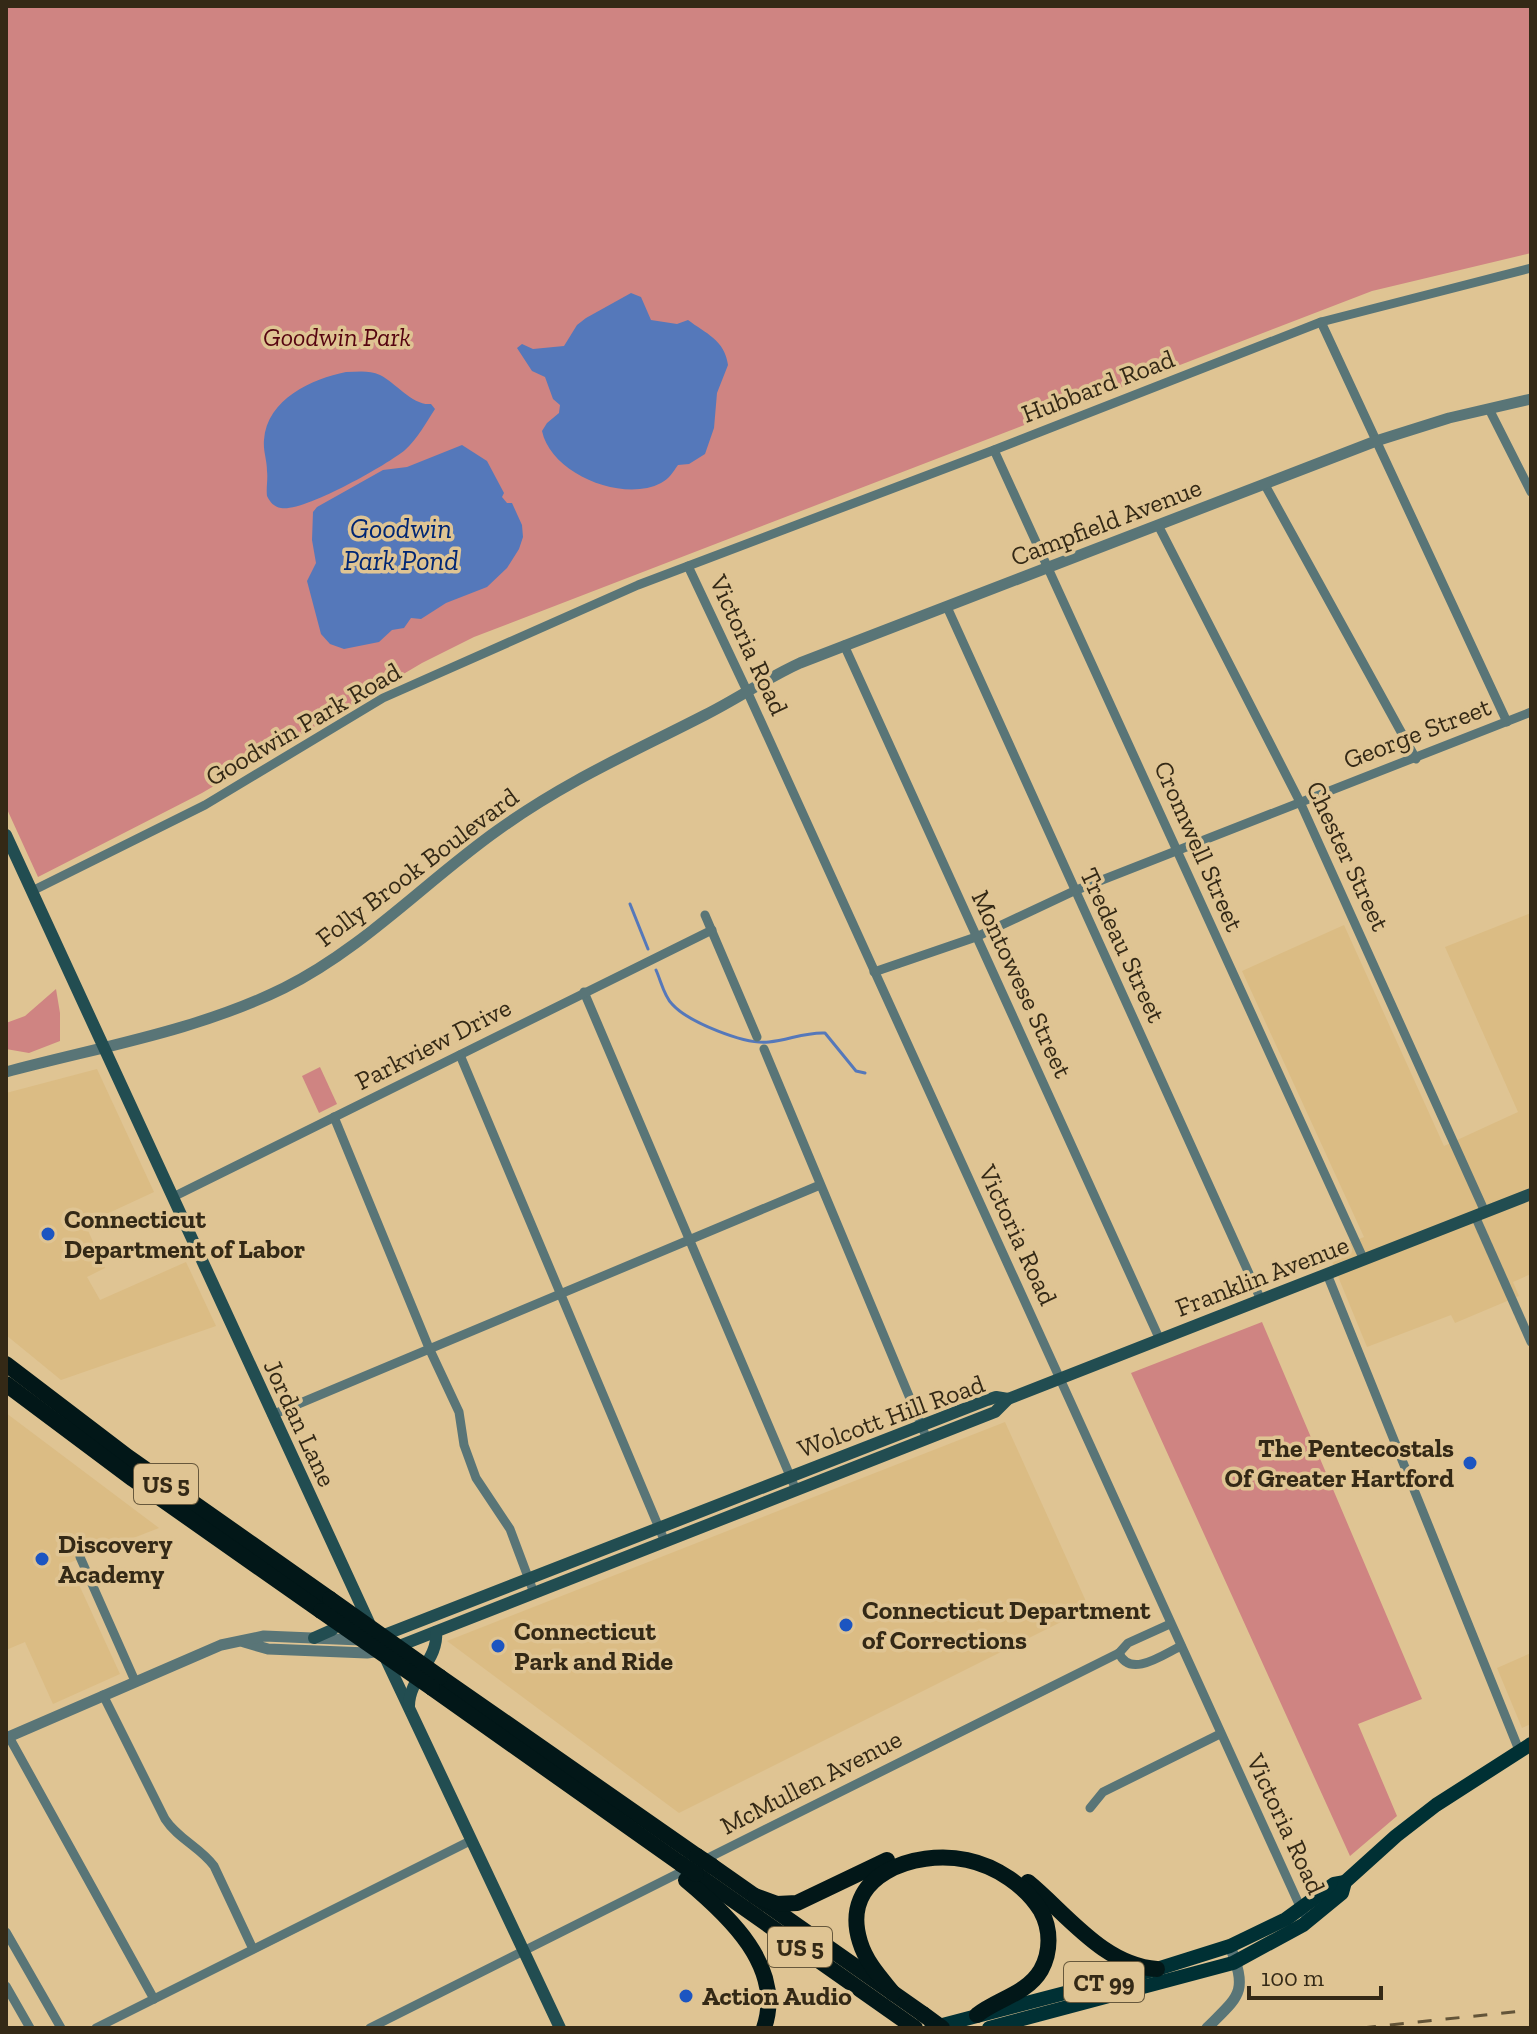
<svg xmlns="http://www.w3.org/2000/svg" width="1537" height="2034" font-family="'Zilla Slab',serif">
  <style>
    .built { fill: #dbbc84 }
    .green { fill: #cf8482 }
    .water { fill: #5578ba }
    .lines { fill: none; stroke-linecap: round; stroke-linejoin: round }
    .stream { stroke: #5578ba; stroke-width: 3 }
    .minor { stroke: #597577; stroke-width: 9 }
    .tertiary { stroke: #597577; stroke-width: 11 }
    .secondary { stroke: #224d51; stroke-width: 12 }
    .primary { stroke: #003034; stroke-width: 14 }
    .motorway { stroke: #021718; stroke-width: 16 }
    .rail { stroke: #635438; stroke-width: 3; stroke-dasharray: 14 14; stroke-linecap: butt }
    .motorway-bridge { stroke: #021718; stroke-width: 16 }
    .poi-dot { fill: #1c55c1; stroke: #dfc493; stroke-width: 3 }
    .labels { text-anchor: middle; dominant-baseline: central; stroke-width: 7; stroke-linejoin: round; paint-order: stroke }
    .shield { fill: #dfc493; stroke: #67583c; stroke-width: 2 }
    .shield-label { font-size: 24px; font-weight: bold; fill: #342916 }
    .park-label { font-size: 26px; font-style: italic; fill: #560410; stroke: #dfc493 }
    .street-label { font-size: 26px; fill: #342916; stroke: #dfc493 }
    .poi-label { font-size: 26px; font-weight: bold; fill: #342916; stroke: #dfc493; text-anchor: start }
    .water-label { font-size: 28px; font-style: italic; fill: #002674; stroke: #dfc493 }
  </style>
  <rect width="100%" height="100%" fill="#dfc493"/>
  <g class="built">
    <polygon points="1531,913 1531,1274 1513,1282 1519,1296 1455,1323 1451,1315 1367,1347 1328,1252 1364,1237 1242,971 1344,925 1444,1146 1518,1112 1445,947"/>
    <polygon points="97,1069 154,1192 85,1224 105,1268 87,1277 100,1300 186,1262 216,1326 61,1380 6,1335 6,1093"/>
    <polygon points="6,1413 159,1528 69,1563 120,1674 53,1704 25,1642 6,1650"/>
    <polygon points="1005,1422 1089,1608 679,1813 447,1641"/>
    <polygon points="1531,1653 1531,1724 1522,1728 1497,1668"/>
  </g>
  <g class="green">
    <polygon points="6,6 1531,6 1531,253 1372,291 474,637 422,663 202,793 38,877 6,807"/>
    <polygon points="56,989 60,1013 60,1041 29,1053 6,1049 6,1023 25,1016"/>
    <polygon points="320,1067 337,1104 319,1113 302,1076"/>
    <polygon points="1262,1322 1422,1699 1358,1724 1397,1816 1350,1856 1131,1373"/>
  </g>
  <g class="water">
    <path d="M631,293L641,297L651,320L677,324L688,320C705,333 725,340 728,365L717,393L714,428L705,454L689,464L678,465C673,472 669,479 661,483C623,503 551,474 542,431L547,423L559,413L560,405L553,399L545,377L532,371L517,348L522,344L533,349L564,346L577,325L586,318Z"/>
    <path d="M346,372C358,372 369,370 380,375C396,383 413,406 431,404L435,409C426,423 417,439 405,450C387,465 302,513 281,508C274,507 270,502 267,496C266,488 268,480 267,471C267,460 263,451 264,440C267,399 312,379 346,372Z"/>
    <polygon points="462,445 487,461 504,493 502,497 507,503 512,503 522,525 523,537 519,549 507,568 487,587 446,603 421,619 411,618 404,628 392,630 379,642 344,649 330,644 321,634 307,581 316,563 312,540 313,512 317,507 383,470 407,467"/>
  </g>
  <g class="lines">
    <g class="stream">
      <polyline points="630,904 648,949"/>
      <path d="M656,970C661,981 664,996 672,1004C688,1022 745,1045 769,1042C789,1040 805,1032 825,1033L856,1071L865,1073"/>
    </g>
    <g class="minor">
      <polyline points="1321,322 1507,722"/>
      <polyline points="1489,409 1531,492"/>
      <polyline points="994,450 1364,1260"/>
      <polyline points="1265,485 1416,759"/>
      <polyline points="1158,525 1300,802 1485,1212"/>
      <polyline points="688,566 747,691 1303,1913"/>
      <polyline points="947,607 1261,1300"/>
      <polyline points="844,645 1160,1340"/>
      <polyline points="32,891 205,805 383,698 638,585 994,450 1321,322 1531,268"/>
      <polyline points="705,915 757,1037"/>
      <polyline points="874,972 976,937 1074,891 1531,712"/>
      <polyline points="584,992 796,1490"/>
      <polyline points="764,1049 927,1439"/>
      <polyline points="460,1055 665,1542"/>
      <polyline points="334,1117 429,1348 459,1412 464,1445 476,1478 510,1529 534,1593"/>
      <polyline points="173,1197 712,930"/>
      <polyline points="1475,1216 1531,1342"/>
      <polyline points="1327,1274 1519,1750"/>
      <polyline points="272,1415 820,1185"/>
      <polyline points="80,1557 135,1681"/>
      <path d="M1119,1653C1130,1679 1164,1654 1181,1646"/>
      <path d="M103,1695L165,1819C178,1839 200,1847 214,1866L253,1949"/>
      <polyline points="9,1737 154,1999"/>
      <polyline points="1090,1808 1103,1792 1220,1734"/>
      <polyline points="702,1861 1119,1653 1128,1643 1170,1624"/>
      <polyline points="6,1932 61,2028"/>
      <polyline points="6,1986 30,2028"/>
      <polyline points="96,2028 470,1841"/>
      <polyline points="370,2028 689,1868"/>
    </g>
    <g class="tertiary">
      <path d="M6,1072C99,1047 197,1031 284,988C364,948 426,881 498,830C566,781 631,753 705,715C737,699 767,678 800,663L1376,441L1449,418L1531,399"/>
      <polyline points="244,1642 268,1649 367,1653 382,1651"/>
      <polyline points="6,1738 221,1645 264,1636 360,1640"/>
      <path d="M1207,2028C1240,1995 1248,1993 1230,1946"/>
    </g>
    <g class="secondary">
      <polyline points="6,835 371,1627"/>
      <polyline points="379,1637 987,1400 996,1397 1008,1399 1531,1194"/>
      <polyline points="314,1638 332,1630 343,1618"/>
      <polyline points="394,1648 995,1412 1008,1399"/>
      <polyline points="384,1655 560,2028"/>
      <path d="M409,1706C409,1678 439,1659 436,1632"/>
    </g>
    <g class="primary">
      <polyline points="931,2028 1157,1969 1230,1946 1286,1919 1334,1884 1345,1882"/>
      <polyline points="989,2028 1233,1963 1303,1925 1342,1893 1345,1882 1396,1836 1436,1805 1531,1744"/>
    </g>
    <g class="motorway">
      <polyline points="6,1364 128,1457 330,1599"/>
      <polyline points="6,1384 133,1479 321,1611"/>
      <polyline points="440,1677 697,1856"/>
      <polyline points="432,1688 681,1864"/>
      <polyline points="712,1866 923,2014"/>
      <polyline points="696,1874 915,2028"/>
      <path d="M686,1880C728,1915 785,1967 764,2028"/>
      <path d="M1028,1882C1067,1914 1103,1965 1157,1969"/>
      <polyline points="755,1896 777,1904 797,1903 887,1860"/>
      <path d="M893,1993C880,1977 866,1962 860,1942C839,1875 915,1849 967,1860C996,1866 1026,1886 1041,1911C1051,1929 1051,1952 1041,1970C1027,1994 997,1999 977,2015"/>
    </g>
    <polyline class="rail" points="1362,2028 1531,2010"/>
    <g class="motorway-bridge">
      <polyline points="330,1599 440,1677"/>
      <polyline points="321,1611 432,1688"/>
      <polyline points="697,1856 712,1866"/>
      <polyline points="681,1864 696,1874"/>
      <polyline points="923,2014 942,2028"/>
    </g>
  </g>
  <g class="poi-dot">
    <circle cx="48" cy="1234" r="8"/>
    <circle cx="1470" cy="1463" r="8"/>
    <circle cx="42" cy="1559" r="8"/>
    <circle cx="846" cy="1625" r="8"/>
    <circle cx="498" cy="1646" r="8"/>
    <circle cx="686" cy="1996" r="8"/>
  </g>
  <g class="labels">
    <g class="shield">
      <rect x="134" y="1464" width="64" height="40" rx="6"/>
      <rect x="768" y="1927" width="64" height="40" rx="6"/>
      <rect x="1064" y="1962" width="80" height="40" rx="6"/>
    </g>
    <g class="shield-label">
      <text x="166" y="1484">US 5</text>
      <text x="800" y="1947">US 5</text>
      <text x="1104" y="1982">CT 99</text>
    </g>
    <g class="park-label">
      <text x="337" y="337">Goodwin Park</text>
    </g>
    <g class="street-label">
      <text transform="translate(1098 386) rotate(-21)">Hubbard Road</text>
      <text transform="translate(1106 522) rotate(-21)">Campfield Avenue</text>
      <text transform="translate(749 645) rotate(65)">Victoria Road</text>
      <text transform="translate(303 724) rotate(-30)">Goodwin Park Road</text>
      <text transform="translate(1417 733) rotate(-21)">George Street</text>
      <text transform="translate(1199 846) rotate(66)">Cromwell Street</text>
      <text transform="translate(1348 856) rotate(65)">Chester Street</text>
      <text transform="translate(417 867) rotate(-37)">Folly Brook Boulevard</text>
      <text transform="translate(1123 945) rotate(65)">Tredeau Street</text>
      <text transform="translate(1022 984) rotate(65)">Montowese Street</text>
      <text transform="translate(433 1044) rotate(-27)">Parkview Drive</text>
      <text transform="translate(1018 1235) rotate(65)">Victoria Road</text>
      <text transform="translate(1262 1276) rotate(-21)">Franklin Avenue</text>
      <text transform="translate(891 1416) rotate(-20)">Wolcott Hill Road</text>
      <text transform="translate(300 1423) rotate(65)">Jordan Lane</text>
      <text transform="translate(811 1782) rotate(-27)">McMullen Avenue</text>
      <text transform="translate(1286 1824) rotate(65)">Victoria Road</text>
    </g>
    <g class="poi-label">
      <text x="64" y="1219">Connecticut<tspan x="64" dy="30">Department of Labor</tspan></text>
      <text x="1454" y="1448" text-anchor="end">The Pentecostals<tspan x="1454" dy="30">Of Greater Hartford</tspan></text>
      <text x="58" y="1544">Discovery<tspan x="58" dy="30">Academy</tspan></text>
      <text x="862" y="1610">Connecticut Department<tspan x="862" dy="30">of Corrections</tspan></text>
      <text x="514" y="1631">Connecticut<tspan x="514" dy="30">Park and Ride</tspan></text>
      <text x="702" y="1996">Action Audio</text>
    </g>
    <g class="water-label">
      <text x="401" y="528">Goodwin<tspan x="401" dy="32">Park Pond</tspan></text>
    </g>
  </g>
  <rect width="1537" height="2034" fill="none" stroke="#342916" stroke-width="16"/>
  <path d="M1249 1986v12h132v-12" fill="none" stroke="#342916" stroke-width="4"/>
  <text x="1261" y="1986" font-size="24" fill="#342916" stroke="#dfc493" stroke-width="6" paint-order="stroke">100 m</text>
</svg>
